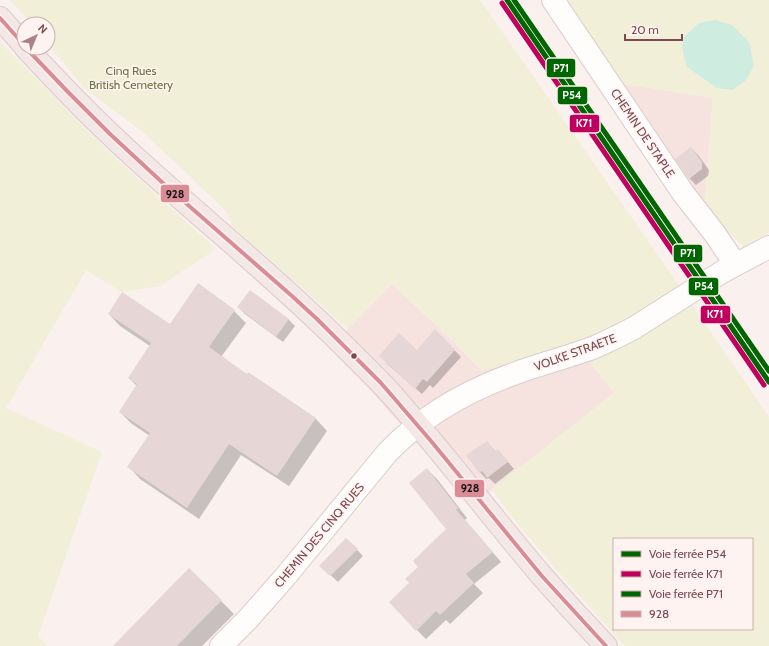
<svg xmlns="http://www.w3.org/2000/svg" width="769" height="646" font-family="Cabin,sans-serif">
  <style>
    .residential { fill: #f6e3e0 }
    .green { fill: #f1efd8; fill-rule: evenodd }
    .water { fill: #cfece1 }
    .shadow { fill: #0003 }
    .building { fill: #e6d6d6 }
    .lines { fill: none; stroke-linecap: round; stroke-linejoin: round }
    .minor-casing { stroke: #dacccc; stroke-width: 24 }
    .major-casing { stroke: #dbcbcc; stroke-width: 24 }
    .minor { stroke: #fefdfc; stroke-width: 22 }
    .major { stroke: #f4e8e6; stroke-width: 22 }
    .bus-1-casing { stroke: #fff3f1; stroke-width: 7 }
    .bus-1 { stroke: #da8c96; stroke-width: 4 }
    .rail-1-casing { stroke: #fff3f1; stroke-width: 8 }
    .rail-2-casing { stroke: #fff3f1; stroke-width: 8 }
    .rail-3-casing { stroke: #fff3f1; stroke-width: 8 }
    .rail-1 { stroke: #060; stroke-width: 5 }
    .rail-2 { stroke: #bf005f; stroke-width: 5 }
    .rail-3 { stroke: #060; stroke-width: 5 }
    .bus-dot { fill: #7c4a50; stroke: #fff3f1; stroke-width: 1.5 }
    .labels { text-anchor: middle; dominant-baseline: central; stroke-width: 3; stroke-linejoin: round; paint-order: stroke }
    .park-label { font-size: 12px; fill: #68763b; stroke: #fff3f1 }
    .street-label { font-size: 12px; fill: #7c4a50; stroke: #fff3f1 }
    .line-badge { stroke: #fff3f1; stroke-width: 1.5 }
    .badge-label { font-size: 11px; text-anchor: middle; font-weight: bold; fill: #fff }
    .pale-badge-label { font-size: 11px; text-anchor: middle; font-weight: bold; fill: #111 }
  </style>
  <rect width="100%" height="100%" fill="#faf0ee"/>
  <g class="residential">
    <polygon points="618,83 713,98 704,208"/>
    <polygon points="392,284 456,344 482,371 574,342 614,393 471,507 432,460 370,390 329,348"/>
  </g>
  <g class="green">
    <path d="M10,0H480L676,281L769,417V646H625L566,581L511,516L492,489L614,393L574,342L482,371L456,344L392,284L348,329L232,226L226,211L143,132L84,88L48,44V24H31ZM614,539H752V629H614Z"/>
    <polygon points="568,0 769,0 769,232 744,247 704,208 713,98 618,83"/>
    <polygon points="0,42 108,151 216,249 160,286 122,292 86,270 6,408 102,452 38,636 48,646 0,646"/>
  </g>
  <polygon class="water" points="715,20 732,25 749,42 754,66 746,80 733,90 717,88 687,67 682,48 684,37 699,23"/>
  <g class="shadow">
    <polygon points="691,148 698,155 709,170 708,176 696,185 689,178"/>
    <polygon points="198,284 234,311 246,323 221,357 247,375 249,373 316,419 327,431 289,486 241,455 199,519 140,479 129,467 150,436 132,424 120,412 137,386 129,378 150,346 120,326 109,314 170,326"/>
    <polygon points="250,291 289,320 295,326 283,342 245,314 238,307"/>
    <polygon points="435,330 461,357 433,388 430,385 422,394 386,363 417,351"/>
    <polygon points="487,442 496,452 504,457 514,469 495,484 489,478 486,479 480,472"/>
    <polygon points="427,469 437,479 467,518 465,520 501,562 474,584 483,593 450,624 446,620 426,639 417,630 419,567 448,530"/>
    <polygon points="346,539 363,556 338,582 321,566"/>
    <polygon points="189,569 234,614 202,646 114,646"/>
  </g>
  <g class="building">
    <polygon points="691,147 702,162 702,169 689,179 675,159"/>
    <polygon points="198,283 235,310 209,347 247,374 248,372 316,418 277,476 229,444 187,508 127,467 150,433 119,412 137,384 128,378 151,343 108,314 122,292 170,324"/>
    <polygon points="250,290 289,319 276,337 237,307"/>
    <polygon points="435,329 455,350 427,382 423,379 415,389 379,356 399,333 417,350"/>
    <polygon points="487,441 495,451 498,449 508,462 487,478 482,471 479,473 466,455"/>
    <polygon points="427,468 458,508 456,510 493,552 466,574 474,583 440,615 436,611 416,631 389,602 409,583 405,579 418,567 413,561 446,529 409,483"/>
    <polygon points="346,538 358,549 330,576 319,566"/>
    <polygon points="189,568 222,600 177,646 113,646"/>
  </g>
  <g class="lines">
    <g class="minor-casing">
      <g id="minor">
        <polyline points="553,0 683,193 715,234 735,264"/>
        <path d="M221,646L248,619L285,577L387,453C420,418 463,393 508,376C536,365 566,358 595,347C608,341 621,335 634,328L722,272L769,247"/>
      </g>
    </g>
    <g class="major-casing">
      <g id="major">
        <polyline points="0,18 24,45"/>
        <path d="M26,48C62,87 99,125 139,161C206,222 277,279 341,343C359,361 377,378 394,397C445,455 491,516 541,575C562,599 584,623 606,646"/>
      </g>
    </g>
    <use href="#minor" class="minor"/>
    <use href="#major" class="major"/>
    <g class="bus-1-casing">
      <g id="bus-1">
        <polyline points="0,18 24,45"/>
        <polyline points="26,48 67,91 110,134 164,184 292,296 317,319 381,383 431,441 541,575 606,646"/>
      </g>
    </g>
    <use href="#bus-1" class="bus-1"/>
    <g class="rail-1-casing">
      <polyline id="rail-1" points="507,0 769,382"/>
    </g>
    <g class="rail-2-casing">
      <polyline id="rail-2" points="502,3 764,385"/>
    </g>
    <g class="rail-3-casing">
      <polyline id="rail-3" points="514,0 769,371"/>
    </g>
    <use href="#rail-1" class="rail-1"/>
    <use href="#rail-2" class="rail-2"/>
    <use href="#rail-3" class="rail-3"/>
  </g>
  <circle class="bus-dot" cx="354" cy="356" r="3.5"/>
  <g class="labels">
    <g class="park-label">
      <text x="131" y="70">Cinq Rues<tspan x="131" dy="14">British Cemetery</tspan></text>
    </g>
    <g class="street-label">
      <text transform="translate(643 133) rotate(56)">CHEMIN DE STAPLE</text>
      <text transform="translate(575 352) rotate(-20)">VOLKE STRAETE</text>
      <text transform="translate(319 535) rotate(-50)">CHEMIN DES CINQ RUES</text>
    </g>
  </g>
  <g class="line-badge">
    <rect x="546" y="58" width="30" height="20" rx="4" fill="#060"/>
    <rect x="557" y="86" width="31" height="19" rx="4" fill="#060"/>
    <rect x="569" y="114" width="31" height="19" rx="4" fill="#bf005f"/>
    <rect x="160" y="184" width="30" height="19" rx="4" fill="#da8c96"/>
    <rect x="673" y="244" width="30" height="19" rx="4" fill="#060"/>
    <rect x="688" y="277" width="31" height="19" rx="4" fill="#060"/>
    <rect x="700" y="305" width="31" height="19" rx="4" fill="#bf005f"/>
    <rect x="454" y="479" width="31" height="19" rx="4" fill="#da8c96"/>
  </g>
  <g class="badge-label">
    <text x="561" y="72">P71</text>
    <text x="572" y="99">P54</text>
    <text x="584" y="127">K71</text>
    <text x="688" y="257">P71</text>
    <text x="704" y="290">P54</text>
    <text x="715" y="318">K71</text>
  </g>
  <g class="pale-badge-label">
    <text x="175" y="198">928</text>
    <text x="470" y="492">928</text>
  </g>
  <rect x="613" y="538" width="140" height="92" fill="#fff3f1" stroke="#cbafb1"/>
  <rect x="621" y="551" width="20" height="6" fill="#006600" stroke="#cbafb1"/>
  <text x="649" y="558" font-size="12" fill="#7c4a50">Voie ferrée P54</text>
  <rect x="621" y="571" width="20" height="6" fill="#bf005f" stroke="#cbafb1"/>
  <text x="649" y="578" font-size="12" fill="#7c4a50">Voie ferrée K71</text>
  <rect x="621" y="591" width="20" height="6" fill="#006600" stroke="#cbafb1"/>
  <text x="649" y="598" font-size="12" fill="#7c4a50">Voie ferrée P71</text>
  <rect x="621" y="611" width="20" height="6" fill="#da8c96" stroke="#cbafb1"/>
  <text x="649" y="618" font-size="12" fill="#7c4a50">928</text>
  <g transform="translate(36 36) rotate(44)"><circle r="19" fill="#fff3f1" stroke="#cbafb1"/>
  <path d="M0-3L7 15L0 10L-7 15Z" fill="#a88487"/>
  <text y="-6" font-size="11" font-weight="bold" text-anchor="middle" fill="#7c4a50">N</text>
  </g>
  <path d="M625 34v6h57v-6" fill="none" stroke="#7c4a50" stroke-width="2"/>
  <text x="631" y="34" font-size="12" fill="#7c4a50" stroke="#fff3f1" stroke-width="3" paint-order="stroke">20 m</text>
</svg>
